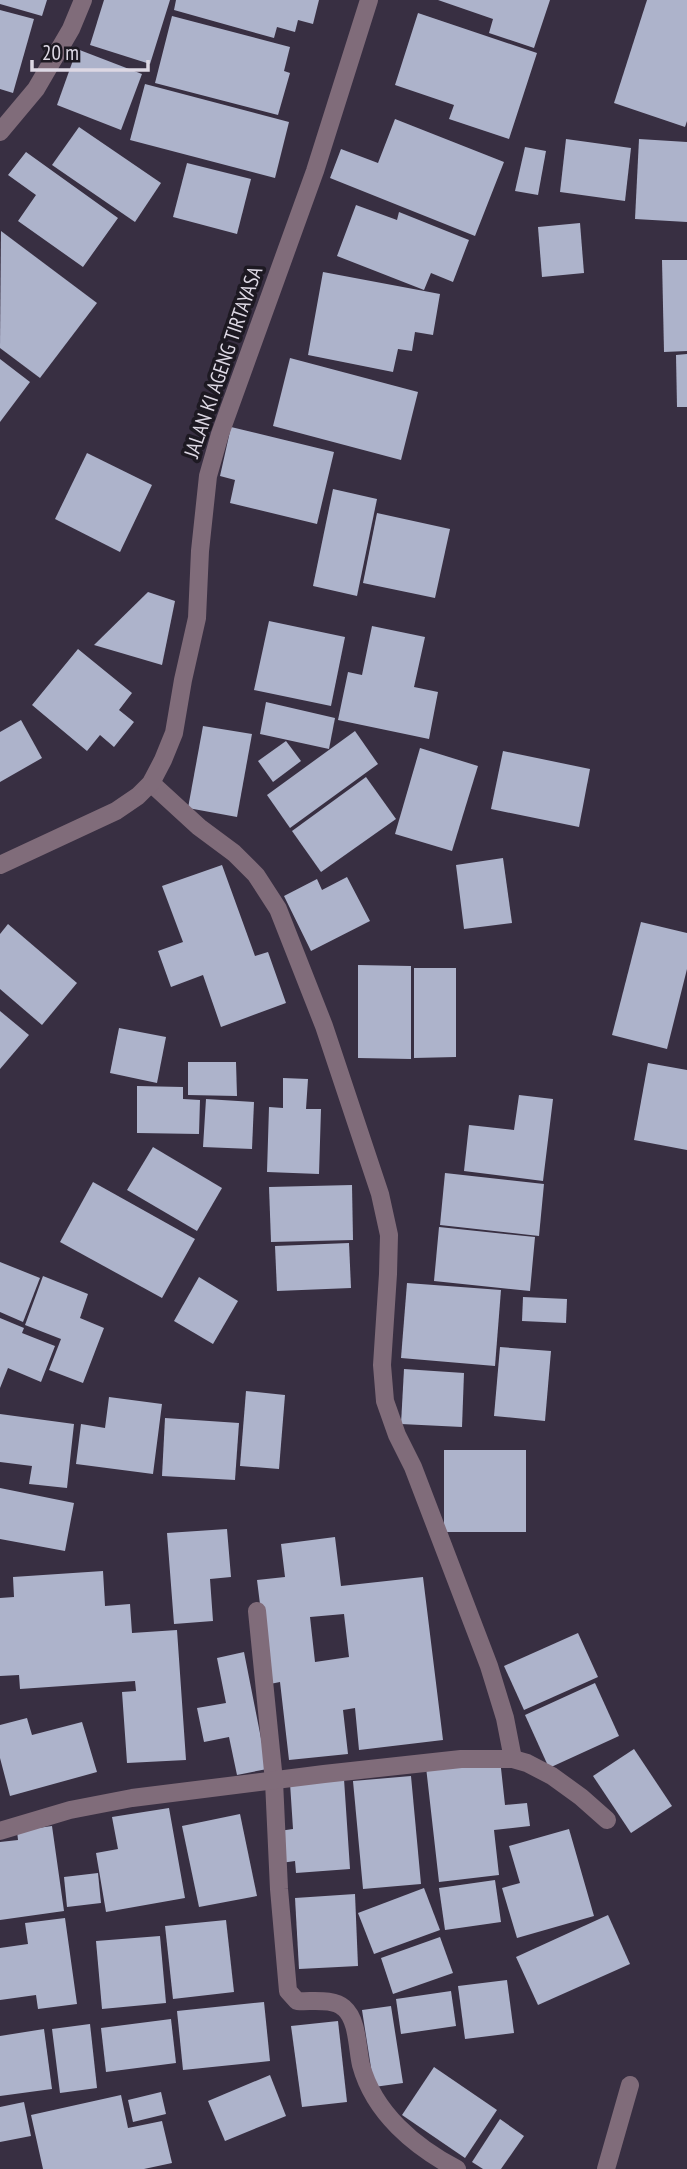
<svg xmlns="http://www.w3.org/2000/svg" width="687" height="2169" font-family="'PT Sans Narrow',sans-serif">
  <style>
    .building { fill: #adb3cb; fill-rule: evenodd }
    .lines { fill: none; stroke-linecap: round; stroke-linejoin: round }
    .minor { stroke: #806c7a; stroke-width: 18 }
    .labels { text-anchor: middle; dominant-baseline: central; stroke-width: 7; stroke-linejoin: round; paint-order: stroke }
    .street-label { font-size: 21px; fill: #ddd8e4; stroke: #1d1922 }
  </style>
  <rect width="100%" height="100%" fill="#382f42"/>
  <g class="building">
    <polygon points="0,0 47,0 42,16 0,4"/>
    <polygon points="104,0 170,0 150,64 90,45"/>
    <polygon points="176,0 319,0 313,24 298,20 295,32 277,27 274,38 174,10"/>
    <polygon points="438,0 550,0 534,48 489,33 493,19"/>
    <polygon points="647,0 687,0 687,121 685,127 614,103"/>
    <polygon points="0,10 34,19 13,93 0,89"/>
    <polygon points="418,13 537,53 509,139 449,119 454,105 395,85"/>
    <polygon points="172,16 290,47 284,71 290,73 278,115 155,83"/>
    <polygon points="77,49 142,74 121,130 57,105"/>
    <polygon points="145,84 289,122 275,178 130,140"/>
    <polygon points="395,119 504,162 475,236 330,178 341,149 378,163"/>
    <polygon points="79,127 161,183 135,222 52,165"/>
    <polygon points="566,139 631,148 625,201 560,192"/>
    <polygon points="639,139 687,142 687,222 635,219"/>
    <polygon points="525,147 546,151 538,195 515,191"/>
    <polygon points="26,152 118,218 83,267 18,221 36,195 8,175"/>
    <polygon points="187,163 251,179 237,234 173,217"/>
    <polygon points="356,205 397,220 399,212 469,240 453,282 431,273 424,290 337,256"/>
    <polygon points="580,223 584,273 542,277 538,227"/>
    <polygon points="1,231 97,303 40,378 0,348"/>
    <polygon points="662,260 687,260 687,351 664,352"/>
    <polygon points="323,272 440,294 433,335 415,332 412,351 398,349 393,372 308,355"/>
    <polygon points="687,354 687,407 677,407 676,355"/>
    <polygon points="290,358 418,392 401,460 273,426"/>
    <polygon points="0,359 30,382 0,422"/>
    <polygon points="231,427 334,452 317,524 230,503 235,480 220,476"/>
    <polygon points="87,453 152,485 120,552 55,519"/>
    <polygon points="333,489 377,499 357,596 313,586"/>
    <polygon points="377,513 450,529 435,598 363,583"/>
    <polygon points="148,592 175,601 162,665 94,645"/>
    <polygon points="269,621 345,637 331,706 254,690"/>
    <polygon points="372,626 425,637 414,687 438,692 429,739 338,720 348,672 362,675"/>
    <polygon points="78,649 132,693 119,710 134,722 114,747 100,735 87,751 32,705"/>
    <polygon points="266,702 335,718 329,749 260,734"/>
    <polygon points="21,720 42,758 0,782 0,732"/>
    <polygon points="203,726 252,734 237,817 188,808"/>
    <polygon points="355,731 378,764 290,828 267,795"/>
    <polygon points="286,741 301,761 273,782 258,761"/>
    <polygon points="420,748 478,766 452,851 395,834"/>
    <polygon points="503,751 590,769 579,827 491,809"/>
    <polygon points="366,777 396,819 321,872 292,831"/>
    <polygon points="503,858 512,923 464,929 456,865"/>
    <polygon points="222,865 255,956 268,952 286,1003 221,1027 203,975 171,987 158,951 183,942 162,886"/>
    <polygon points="347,877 370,921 311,951 284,896 317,879 322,890"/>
    <polygon points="641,922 687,933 687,969 667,1049 612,1035"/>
    <polygon points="8,924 77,983 42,1025 0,989 0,934"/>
    <polygon points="358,965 411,966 411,1059 358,1058"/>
    <polygon points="414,968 456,968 456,1057 414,1058"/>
    <polygon points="0,1011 29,1035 0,1069"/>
    <polygon points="119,1028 166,1037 157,1083 110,1073"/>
    <polygon points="188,1062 236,1062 237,1096 188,1095"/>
    <polygon points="648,1063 687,1070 687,1150 634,1140"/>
    <polygon points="283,1078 308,1079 306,1109 321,1109 319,1174 267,1172 269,1107 283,1108"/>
    <polygon points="137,1086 183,1087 183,1099 200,1100 199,1134 137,1133"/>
    <polygon points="519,1095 553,1099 543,1181 464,1171 469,1125 514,1130"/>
    <polygon points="206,1099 254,1102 252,1149 203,1147"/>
    <polygon points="153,1147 222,1188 197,1231 127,1190"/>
    <polygon points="445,1173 544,1184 539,1236 440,1225"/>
    <polygon points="93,1182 195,1239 162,1298 60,1242"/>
    <polygon points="352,1185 353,1240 271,1242 269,1187"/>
    <polygon points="439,1227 535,1237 530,1291 434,1281"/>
    <polygon points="349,1243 351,1288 277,1291 275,1246"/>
    <polygon points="0,1262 40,1278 23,1322 0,1312"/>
    <polygon points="43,1276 88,1294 80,1318 104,1328 83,1383 49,1370 61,1339 25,1325"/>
    <polygon points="199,1277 238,1301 213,1344 174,1321"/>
    <polygon points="407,1283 501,1290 495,1366 401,1358"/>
    <polygon points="523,1297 567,1299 566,1323 522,1321"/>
    <polygon points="0,1318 24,1328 22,1333 55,1346 41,1382 8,1368 0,1388"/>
    <polygon points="500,1347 551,1351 545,1421 494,1416"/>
    <polygon points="404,1369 464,1373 462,1427 401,1424"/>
    <polygon points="246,1391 285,1395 279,1469 240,1466"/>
    <polygon points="109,1397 162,1404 153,1474 76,1464 81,1424 105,1428"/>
    <polygon points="0,1414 74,1424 67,1488 29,1484 32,1466 0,1462"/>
    <polygon points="165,1418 239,1423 235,1480 162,1476"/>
    <rect x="444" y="1450" width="82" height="82"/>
    <polygon points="0,1488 74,1503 65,1551 0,1539"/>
    <polygon points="227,1529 231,1577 210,1579 213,1621 174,1624 167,1533"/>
    <path d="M335,1537L341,1586L423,1577L443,1740L359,1750L355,1708L343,1710L348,1754L289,1760L280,1682L270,1684L257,1580L285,1577L281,1544ZM344,1614L349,1657L315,1662L310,1617Z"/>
    <polygon points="103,1571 105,1606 130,1604 132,1633 177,1630 186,1760 127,1763 122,1692 136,1691 135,1681 20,1689 19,1675 0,1676 0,1598 14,1597 13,1577"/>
    <polygon points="578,1633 598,1677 524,1710 504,1666"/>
    <polygon points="244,1652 267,1769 237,1775 229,1737 204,1742 197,1708 226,1703 217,1658"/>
    <polygon points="595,1683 619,1736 549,1768 525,1715"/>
    <polygon points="27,1718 32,1735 82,1722 97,1772 10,1796 0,1758 0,1725"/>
    <polygon points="634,1749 672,1806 631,1833 593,1776"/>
    <polygon points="500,1759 505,1805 527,1803 530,1826 494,1830 499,1875 439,1882 426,1767"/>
    <polygon points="411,1776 421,1884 363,1889 353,1781"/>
    <polygon points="344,1779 350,1869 296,1873 295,1861 281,1863 279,1831 293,1829 290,1783"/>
    <polygon points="169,1808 185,1898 106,1912 96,1853 118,1849 112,1817"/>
    <polygon points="240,1814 257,1896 199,1907 182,1826"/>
    <polygon points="52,1826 64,1911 0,1920 0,1842 18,1840 17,1831"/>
    <polygon points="569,1829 594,1916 517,1938 502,1888 520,1883 509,1846"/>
    <polygon points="98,1873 101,1903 67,1907 64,1877"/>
    <polygon points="495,1880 501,1922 445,1930 439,1888"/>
    <polygon points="424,1888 440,1930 374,1954 358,1913"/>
    <polygon points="355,1894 358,1966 299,1969 295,1898"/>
    <polygon points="608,1915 630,1964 538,2005 516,1957"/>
    <polygon points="65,1918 77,2004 38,2009 36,1995 0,2000 0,1948 28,1944 25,1923"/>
    <polygon points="226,1920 234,1992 173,1999 165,1926"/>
    <polygon points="160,1936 166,2003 102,2009 96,1941"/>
    <polygon points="440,1937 453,1973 393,1994 381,1958"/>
    <polygon points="507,1980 514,2033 465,2039 458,1986"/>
    <polygon points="451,1991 456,2026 401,2034 396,1999"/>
    <polygon points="264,2002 270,2061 183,2070 177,2011"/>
    <polygon points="391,2006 403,2083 374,2087 362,2010"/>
    <polygon points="171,2019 176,2063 106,2072 101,2028"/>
    <polygon points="338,2021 347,2102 302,2107 291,2026"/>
    <polygon points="90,2024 97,2088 60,2093 52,2029"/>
    <polygon points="44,2029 52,2089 0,2096 0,2036"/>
    <polygon points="434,2067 497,2110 465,2158 402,2115"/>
    <polygon points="270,2075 286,2116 225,2141 208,2101"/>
    <polygon points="161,2092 166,2114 133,2122 128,2100"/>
    <polygon points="121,2095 128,2128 162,2121 172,2163 144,2169 43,2169 31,2115"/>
    <polygon points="24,2102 31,2136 0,2142 0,2107"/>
    <polygon points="500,2119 524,2136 501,2169 483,2169 472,2162"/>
  </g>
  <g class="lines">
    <g class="minor">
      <polyline points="0,132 36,89 71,29 83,0"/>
      <polyline points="151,783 199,827 234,853 256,875 278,909 324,1026 380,1194 389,1235 388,1274 382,1365 385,1401 397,1435 413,1467 489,1666 505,1718 513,1759"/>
      <polyline points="0,865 116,811 138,796 151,783 163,760 174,733 183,680 197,618 200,551 208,476 220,434 315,171 369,0"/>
      <path d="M257,1611L274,1781L279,1889L288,1991L297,2001C312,2002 333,1998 344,2008C358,2020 357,2048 361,2065C374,2113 415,2147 457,2169"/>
      <polyline points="0,1831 70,1810 132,1798 324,1774 461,1759 513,1759 527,1763 552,1776 581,1797 607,1820"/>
      <polyline points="606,2169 630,2085"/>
    </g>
  </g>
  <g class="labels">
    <g class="street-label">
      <text transform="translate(223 362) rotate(-71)">JALAN KI AGENG TIRTAYASA</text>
    </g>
  </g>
  <path d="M32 60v10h116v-10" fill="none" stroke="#ddd8e4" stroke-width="3.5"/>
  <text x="42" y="60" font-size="21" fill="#ddd8e4" stroke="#1d1922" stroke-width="5" paint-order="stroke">20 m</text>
</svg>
